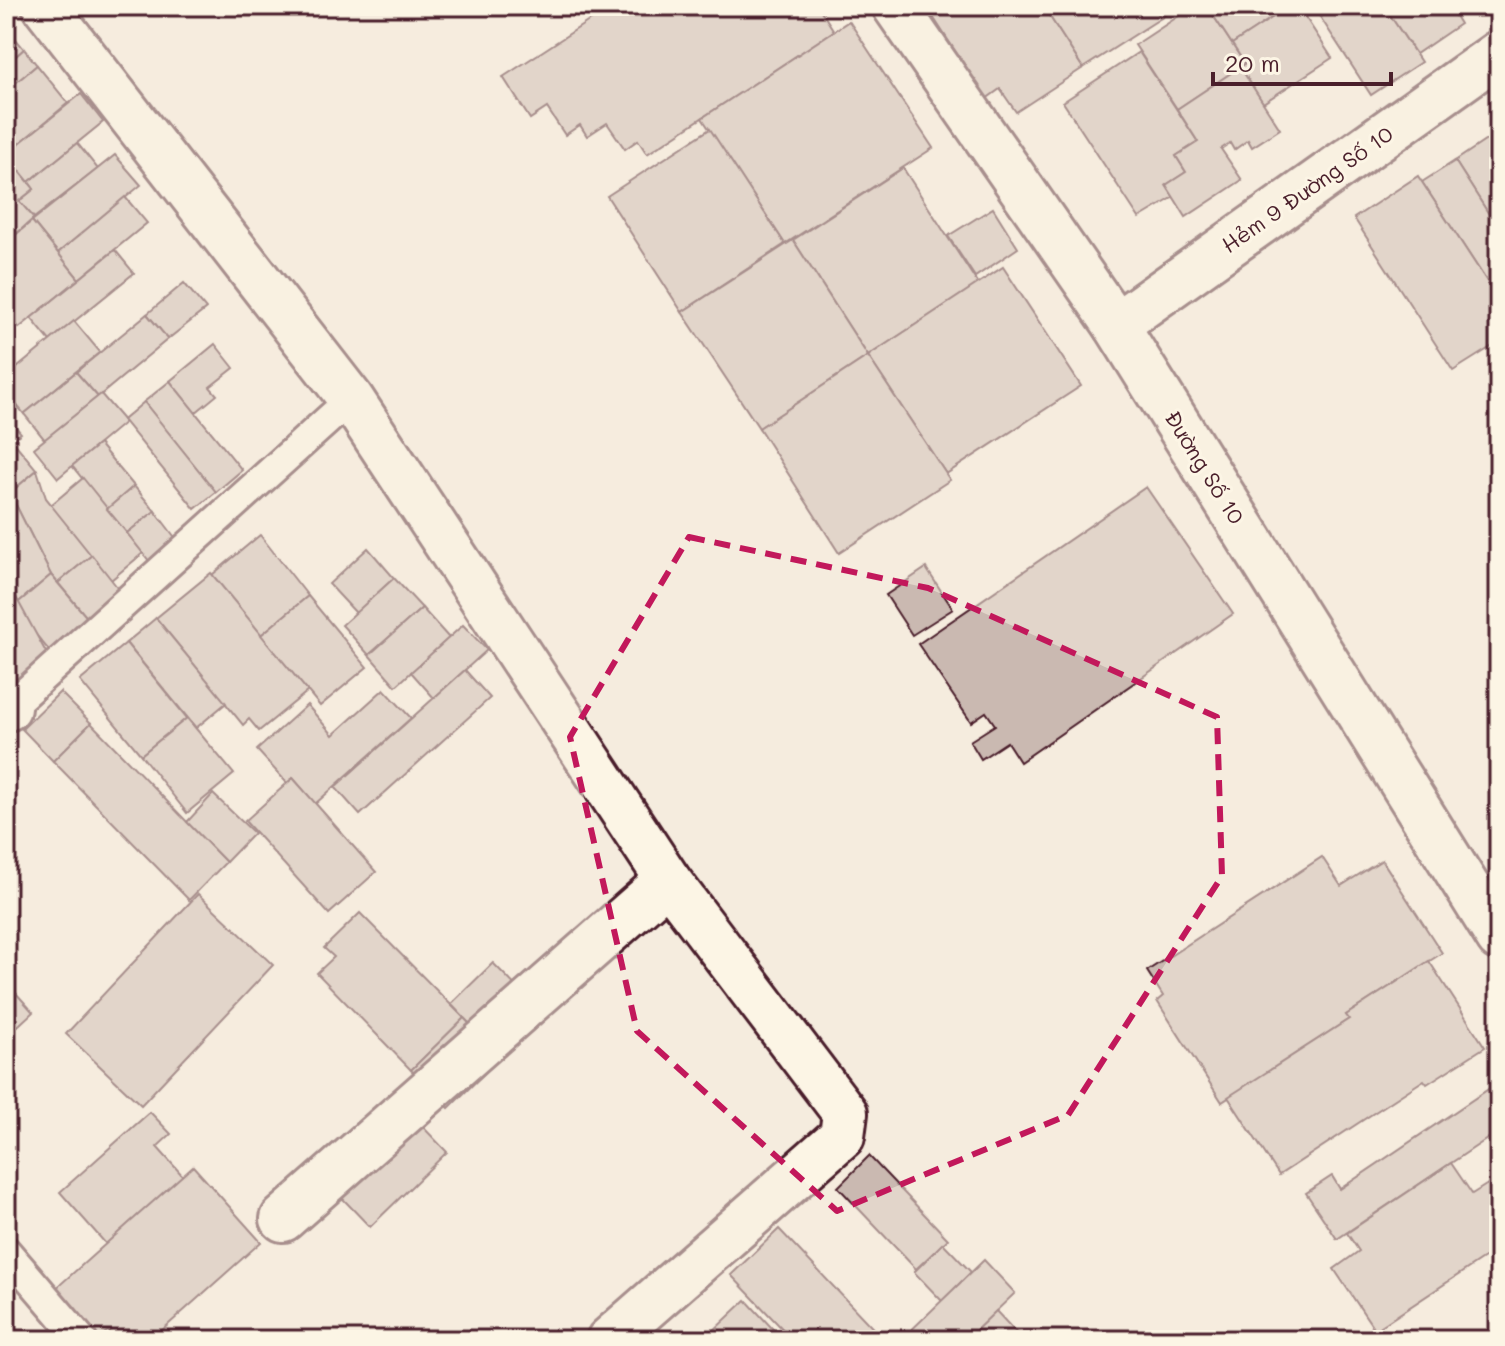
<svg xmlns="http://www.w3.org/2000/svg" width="1505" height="1346" font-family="Mali,sans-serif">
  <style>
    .building { fill: #cab9b1; stroke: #4a1f2b; stroke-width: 2 }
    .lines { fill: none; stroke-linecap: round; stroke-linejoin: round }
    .lane-casing { stroke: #4a1f2b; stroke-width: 34 }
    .street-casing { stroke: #4a1f2b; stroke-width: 50 }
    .lane { stroke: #fcf5e5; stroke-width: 28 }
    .street { stroke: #fcf5e5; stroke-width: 44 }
    .marked { fill: none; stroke: #c2185b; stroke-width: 6; stroke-dasharray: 16 10; stroke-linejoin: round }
    .labels { text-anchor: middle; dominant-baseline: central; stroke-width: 6; stroke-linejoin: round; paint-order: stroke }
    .street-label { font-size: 22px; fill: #4a1f2b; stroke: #fcf5e5 }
  </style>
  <rect width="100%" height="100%" fill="#f5ecde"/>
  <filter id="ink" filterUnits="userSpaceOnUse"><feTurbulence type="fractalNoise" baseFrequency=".0125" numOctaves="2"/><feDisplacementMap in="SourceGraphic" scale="16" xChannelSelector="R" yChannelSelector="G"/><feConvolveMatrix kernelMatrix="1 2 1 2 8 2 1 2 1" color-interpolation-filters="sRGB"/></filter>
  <g filter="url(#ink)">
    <g class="building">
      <polygon points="612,6 818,6 834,31 647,154 638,140 625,149 607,123 587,136 580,125 565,135 547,108 530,119 503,77"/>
      <polygon points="926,6 1043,6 1083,68 1016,112 1000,89 986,99"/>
      <polygon points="1043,6 1153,6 1161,18 1083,68"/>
      <polygon points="1153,6 1178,6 1161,18"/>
      <polygon points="1194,6 1207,6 1245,64 1177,109 1135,45"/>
      <polygon points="1207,6 1290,6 1232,44"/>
      <polygon points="1290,6 1298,6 1332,58 1263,103 1240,67 1245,64 1232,44"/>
      <polygon points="1313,6 1384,6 1421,62 1371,95"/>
      <polygon points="1384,6 1449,6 1460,24 1416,54"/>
      <polygon points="849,21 933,148 785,244 702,118"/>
      <polygon points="6,27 24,49 6,65"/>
      <polygon points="24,49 37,65 6,91 6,65"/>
      <polygon points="1139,52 1198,142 1176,156 1186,172 1166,185 1174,197 1139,218 1063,102"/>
      <polygon points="37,65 68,103 6,155 6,91"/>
      <polygon points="1240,67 1280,129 1252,147 1248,140 1234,150 1230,143 1221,149 1242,180 1186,217 1166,185 1186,172 1176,156 1198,142 1177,109"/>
      <polygon points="81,94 103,122 29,182 6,154"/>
      <polygon points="710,129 785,244 682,312 607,196"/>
      <polygon points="1491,137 1499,149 1499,230 1455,161"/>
      <polygon points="77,143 98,169 34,218 19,201 34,189 29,182"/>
      <polygon points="6,154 34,189 19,201 34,218 6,243"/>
      <polygon points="115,155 141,185 58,253 32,221"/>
      <polygon points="1455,161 1499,230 1499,300 1422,182"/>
      <polygon points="903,168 978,284 868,356 793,240"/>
      <polygon points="1418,176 1499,300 1499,342 1453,371 1354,218"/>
      <polygon points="125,197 147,223 79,279 58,253"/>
      <polygon points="993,208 1018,248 975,277 948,236"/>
      <polygon points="32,221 79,279 19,328 6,312 6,243"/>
      <polygon points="793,240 868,356 759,428 682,312"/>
      <polygon points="115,250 134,273 50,341 31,318"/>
      <polygon points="1003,267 1081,386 946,474 868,356"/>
      <polygon points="184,283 206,309 168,339 147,314"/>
      <polygon points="147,314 168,339 98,397 76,372"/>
      <polygon points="74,321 100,352 24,414 6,392 6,377"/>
      <polygon points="215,344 234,368 210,387 217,395 195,413 170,381"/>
      <polygon points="868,356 950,480 839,553 759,428"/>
      <polygon points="76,372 98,397 45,440 24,414"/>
      <polygon points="170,381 242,470 216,492 144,402"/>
      <polygon points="101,394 125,422 58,478 34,448"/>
      <polygon points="144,402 216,492 195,509 123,420"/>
      <polygon points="6,415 21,433 6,445"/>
      <polygon points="12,440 37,470 6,496 6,445"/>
      <polygon points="99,444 134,486 107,509 72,466"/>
      <polygon points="37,470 46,498 92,555 58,583 51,575 10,493"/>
      <polygon points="83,478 143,553 111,580 51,505"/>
      <polygon points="134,486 155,511 127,533 107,509"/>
      <polygon points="1146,487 1233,614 1020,762 1007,742 981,759 970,741 995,725 986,712 971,722 918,644"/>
      <polygon points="10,493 51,575 13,607 6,588 6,496"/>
      <polygon points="155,511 177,540 150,562 127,533"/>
      <polygon points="260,535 308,596 261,635 212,575"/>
      <polygon points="368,548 394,578 356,613 329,584"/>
      <polygon points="92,555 128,601 95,627 58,583"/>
      <polygon points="926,568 953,609 912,635 886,595"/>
      <polygon points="211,573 308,691 259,731 249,719 243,725 156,618"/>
      <polygon points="51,575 95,627 56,659 13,607"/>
      <polygon points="394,578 422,608 369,655 342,625"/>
      <polygon points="6,579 54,667 13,700 6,687"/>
      <polygon points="308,596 367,667 320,706 261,635"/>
      <polygon points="422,608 449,638 396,686 369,655"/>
      <polygon points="156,618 226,703 196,728 126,643"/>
      <polygon points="463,625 487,650 434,698 411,672"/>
      <polygon points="126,643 187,718 141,755 80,681"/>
      <polygon points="465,670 490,698 360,815 335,787"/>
      <polygon points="384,689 411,718 315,804 293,778 287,783 257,750 307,705 333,735"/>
      <polygon points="60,692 91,723 53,761 22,729"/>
      <polygon points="187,718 234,774 187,813 141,755"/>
      <polygon points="91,723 226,862 189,900 53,761"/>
      <polygon points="293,778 376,872 329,914 245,821"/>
      <polygon points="213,794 254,833 226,862 187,822"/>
      <polygon points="1322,857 1341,886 1382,860 1442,953 1346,1015 1349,1019 1222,1102 1157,1001 1163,996 1147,971"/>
      <polygon points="198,894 273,965 141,1105 66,1034"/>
      <polygon points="360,913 464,1018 411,1070 317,973 334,957 324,948"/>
      <polygon points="1429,961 1485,1047 1427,1084 1424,1080 1279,1175 1228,1097 1349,1019 1346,1015"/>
      <polygon points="493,963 544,1015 501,1057 451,1004"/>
      <polygon points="6,982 33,1012 6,1037"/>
      <polygon points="464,1018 501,1057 449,1108 411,1070"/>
      <polygon points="1499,1082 1499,1131 1337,1239 1306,1193 1332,1176 1340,1189"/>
      <polygon points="396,1099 447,1152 370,1227 319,1174"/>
      <polygon points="150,1112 171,1134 157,1147 183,1176 106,1244 60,1192"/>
      <polygon points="869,1156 948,1239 916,1269 838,1187"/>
      <polygon points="1451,1163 1472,1194 1494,1180 1499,1187 1499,1248 1375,1330 1334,1269 1359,1251 1347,1233"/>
      <polygon points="193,1166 261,1242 151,1340 116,1340 108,1331 95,1340 53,1291"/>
      <polygon points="779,1229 884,1340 793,1340 731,1275"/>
      <polygon points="943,1243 971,1272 942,1301 914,1272"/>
      <polygon points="984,1260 1015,1293 966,1340 901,1340"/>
      <polygon points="746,1300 783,1340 719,1340 712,1332"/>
      <polygon points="996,1311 1023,1340 966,1340"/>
    </g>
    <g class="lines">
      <g class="lane-casing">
        <g id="lane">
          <polyline points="6,710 351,399"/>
          <polyline points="6,1251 82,1340"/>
        </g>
      </g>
      <g class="street-casing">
        <g id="street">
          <polyline points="45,6 351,399 668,880 845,1113 842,1136 609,1340"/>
          <polyline points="895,6 1116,325 1499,938"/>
          <polyline points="1116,325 1499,53"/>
          <polyline points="6,706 8,708"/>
          <polyline points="283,1219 668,880"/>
        </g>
      </g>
      <use href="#lane" class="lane"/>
      <use href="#street" class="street"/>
    </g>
  </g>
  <path d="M0 0H1505V1346H0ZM689,537L928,588L1217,717L1222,876L1068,1115L837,1211L637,1031L570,737Z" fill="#f5ecde" fill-opacity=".55" fill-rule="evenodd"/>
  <path class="marked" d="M689,537L928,588L1217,717L1222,876L1068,1115L837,1211L637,1031L570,737Z"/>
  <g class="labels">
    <g class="street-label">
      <text transform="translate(1307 189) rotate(-35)">Hẻm 9 Đường Số 10</text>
      <text transform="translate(1205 467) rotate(58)">Đường Số 10</text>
    </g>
  </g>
  <rect width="1505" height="1346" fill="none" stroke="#fcf5e5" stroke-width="32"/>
  <rect x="16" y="16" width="1473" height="1314" fill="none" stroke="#4a1f2b" stroke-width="3" filter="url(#ink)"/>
  <path d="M1213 72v12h178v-12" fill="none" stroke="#4a1f2b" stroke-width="4"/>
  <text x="1225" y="72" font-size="24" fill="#4a1f2b" stroke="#fcf5e5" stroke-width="6" paint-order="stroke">20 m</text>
</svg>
